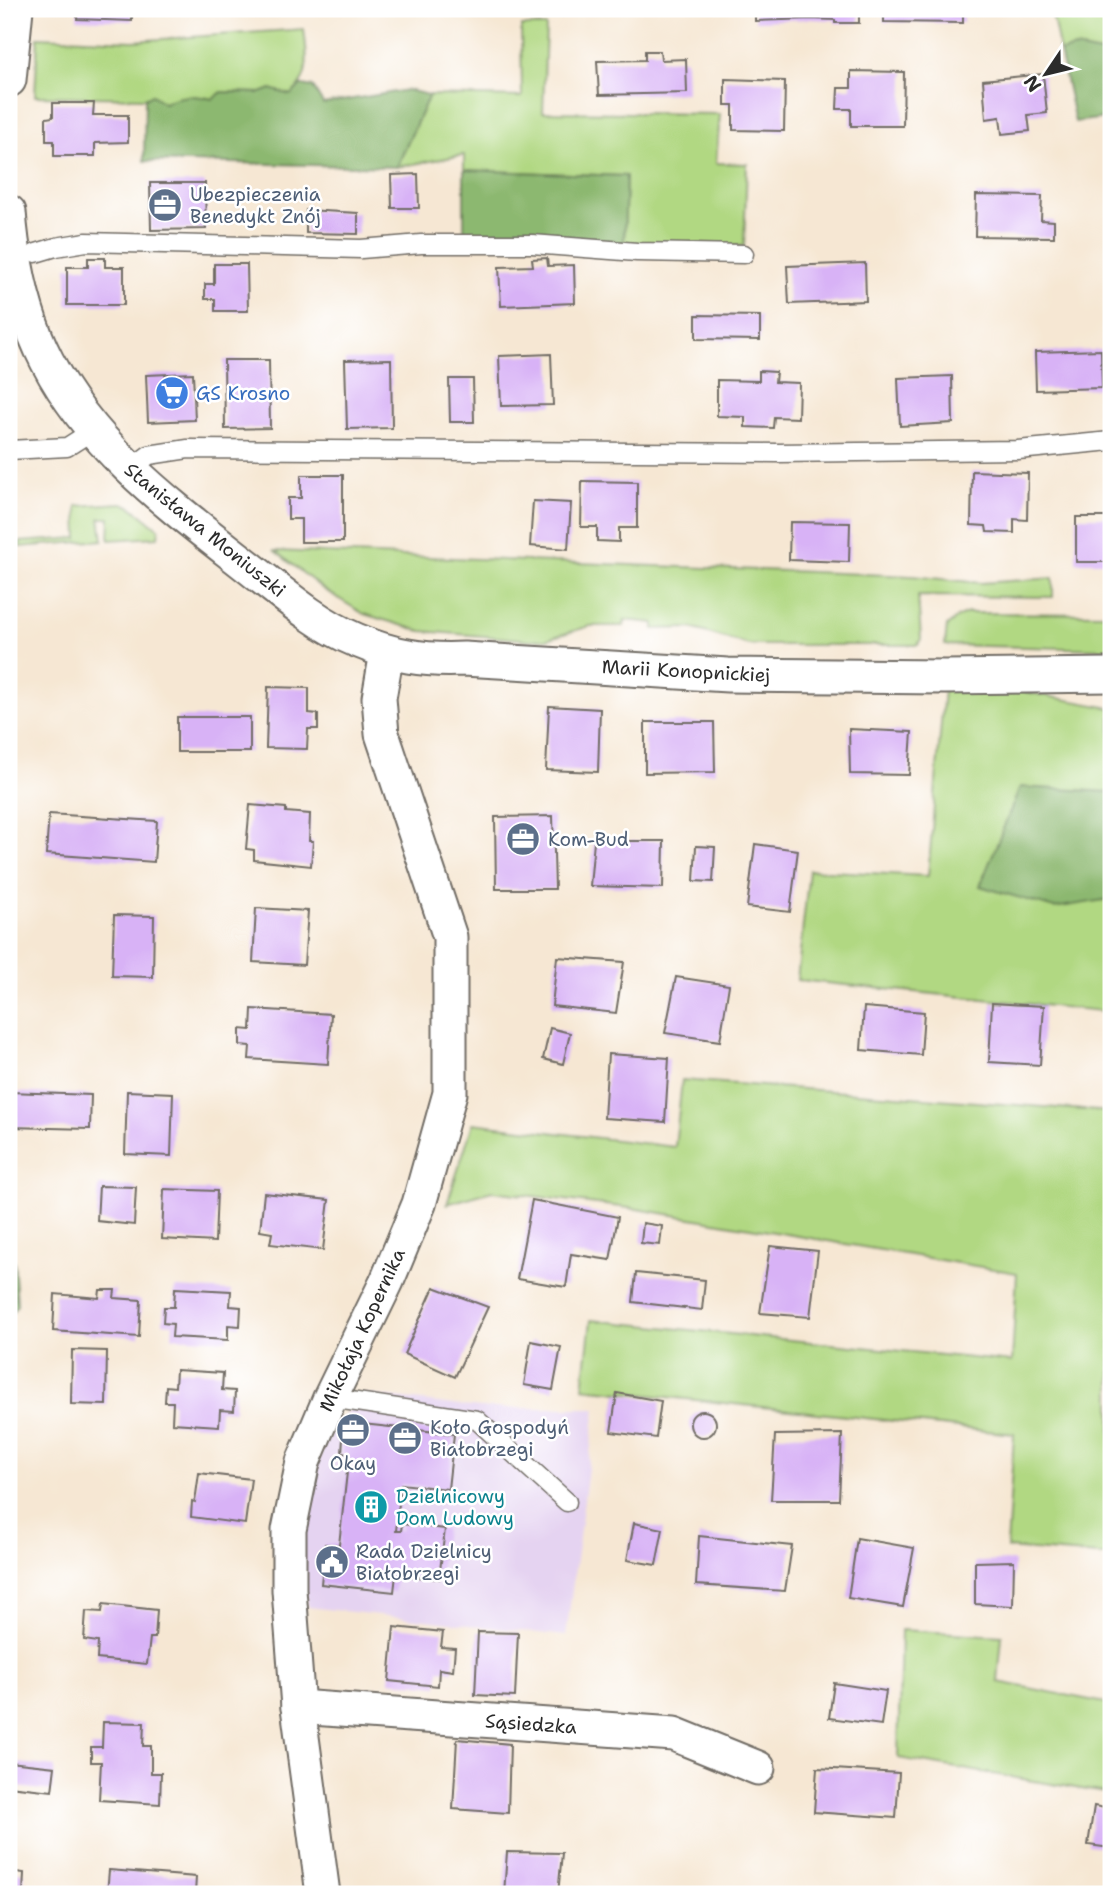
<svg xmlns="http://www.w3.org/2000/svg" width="1120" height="1903" font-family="'Shantell Sans',sans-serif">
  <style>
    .built { fill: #e5d3f1 }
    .green { fill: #b1d882; stroke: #6e8256; stroke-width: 2 }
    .forest { fill: #8cb870; stroke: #5c724e; stroke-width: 2 }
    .building { fill: #d8b2f6 }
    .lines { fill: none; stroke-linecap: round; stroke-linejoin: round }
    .lane-casing { stroke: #726d66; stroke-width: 21 }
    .street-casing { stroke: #726d66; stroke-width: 37 }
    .lane { stroke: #fff; stroke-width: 18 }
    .street { stroke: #fff; stroke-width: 33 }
    .labels { text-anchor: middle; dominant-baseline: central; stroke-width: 5; stroke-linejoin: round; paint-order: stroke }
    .service-label { font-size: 19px; fill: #4e5e75; stroke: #fff; text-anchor: start }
    .shop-label { font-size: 19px; fill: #366cbe; stroke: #fff; text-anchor: start }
    .street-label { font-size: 19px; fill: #2b2b2b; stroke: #fff }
    .culture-label { font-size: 19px; fill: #0d838f; stroke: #fff; text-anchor: start }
  </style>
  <rect width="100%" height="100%" fill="#fff"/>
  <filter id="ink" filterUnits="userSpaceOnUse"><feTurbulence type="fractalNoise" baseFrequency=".0143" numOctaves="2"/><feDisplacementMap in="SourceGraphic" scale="14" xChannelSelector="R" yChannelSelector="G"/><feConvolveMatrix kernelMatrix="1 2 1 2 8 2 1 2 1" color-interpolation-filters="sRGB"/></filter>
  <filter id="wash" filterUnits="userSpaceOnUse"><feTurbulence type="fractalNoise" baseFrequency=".00686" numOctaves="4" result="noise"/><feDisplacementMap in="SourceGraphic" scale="28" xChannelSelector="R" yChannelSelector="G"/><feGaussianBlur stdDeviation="1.57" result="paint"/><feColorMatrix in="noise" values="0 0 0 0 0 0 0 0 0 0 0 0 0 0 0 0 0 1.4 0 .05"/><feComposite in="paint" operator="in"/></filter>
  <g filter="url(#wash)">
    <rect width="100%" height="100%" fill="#f6e7d3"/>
    <polygon class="built" points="363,1394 480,1408 596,1408 566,1636 308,1607 300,1553 309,1482 330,1433"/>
    <g class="green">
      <polygon points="1051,9 1111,9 1111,55 1075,48 1060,52"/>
      <polygon points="521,26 546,26 543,112 720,114 716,163 747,164 744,246 624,244 626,176 464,170 464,155 397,167 429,95 522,97"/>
      <path d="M304,29C307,56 312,75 291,95L271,89L261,93L222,92L213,99C194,95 181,94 164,104L152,95L145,98L35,96L38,37L133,41Z"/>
      <polygon points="122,503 130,506 159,529 158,537 109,540 110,518 100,518 103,540 20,547 20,542 78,538 77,506"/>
      <polygon points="275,551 912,576 981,583 1053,578 1053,597 918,596 921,639 918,645 749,645 691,628 654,629 654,623 625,620 624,626 590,626 547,639 531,640 421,631 364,614 323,589"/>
      <polygon points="968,613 1111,614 1111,646 1104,649 945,645 947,626 958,617"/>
      <polygon points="945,677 1111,708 1111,1012 797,980 809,870 928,876"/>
      <polygon points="682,1080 1111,1112 1111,1556 1007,1548 1014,1434 583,1388 591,1320 1012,1362 1017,1273 637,1209 492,1191 447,1204 473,1123 675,1147"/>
      <polygon points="901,1630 1002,1636 998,1682 1111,1704 1111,1794 898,1758"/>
    </g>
    <g class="forest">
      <polygon points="1075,48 1111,55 1111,113 1105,118 1075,122 1060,52"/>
      <path d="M302,85L313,87L323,104L407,90L429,95L397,167L144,161L145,98L152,95L164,103C181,94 194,95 213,99L222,92L261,93L271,89L290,95Z"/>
      <polygon points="464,170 626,176 624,244 464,244"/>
      <polygon points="1020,787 1111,792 1111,899 1054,908 980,886"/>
      <polygon points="9,1261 14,1261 17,1305 9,1316"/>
    </g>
    <g id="blocks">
      <g class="building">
        <polygon points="78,9 132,9 132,21 77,19"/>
        <polygon points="203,9 274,9 274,13 203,14"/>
        <polygon points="755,9 859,9 859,23 835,23 835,20 811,19 755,21"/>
        <polygon points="884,9 963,9 963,23 884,22"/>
        <polygon points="645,51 660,51 661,60 686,59 687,93 599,95 597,61 645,60"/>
        <polygon points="851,71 904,72 903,126 851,126 851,109 837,109 838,88 851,88"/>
        <polygon points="1043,74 1047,113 1028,115 1030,131 1002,134 1000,117 986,119 983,80"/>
        <polygon points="725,79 785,81 784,131 733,130 733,105 725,105"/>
        <polygon points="53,103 94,103 93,115 128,115 128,142 95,143 95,156 54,156 54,141 46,141 46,118 53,117"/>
        <polygon points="418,174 419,208 392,208 391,175"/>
        <polygon points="150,183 205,183 206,229 151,230"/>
        <polygon points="976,195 1042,196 1041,220 1054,221 1054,237 975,236"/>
        <polygon points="306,210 358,213 358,234 306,233"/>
        <polygon points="88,258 105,258 105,267 124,267 124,305 67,305 67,267 88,267"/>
        <polygon points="547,258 548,266 574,265 575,303 501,306 499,267 533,266 532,259"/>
        <polygon points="865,263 866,301 789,304 787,266"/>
        <polygon points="214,264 247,264 248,311 215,311 215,299 205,299 205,284 214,284"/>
        <polygon points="696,315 760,316 760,340 696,339"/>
        <polygon points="1101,350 1102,388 1036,390 1035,352"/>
        <polygon points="551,354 553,405 501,406 499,356"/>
        <polygon points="391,359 392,428 347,429 345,360"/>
        <polygon points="224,360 269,360 270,428 225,429"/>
        <polygon points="759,371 776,372 775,382 799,383 798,418 774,417 773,428 745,427 745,417 717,416 717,380 759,381"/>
        <polygon points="193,373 195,420 148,422 146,375"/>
        <polygon points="952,376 953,423 900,426 898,378"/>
        <polygon points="449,379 473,379 474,422 450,422"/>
        <polygon points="972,471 1028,473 1027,520 1014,519 1014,533 987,532 986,526 971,525"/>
        <polygon points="301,475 343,475 343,542 301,542 301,519 288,519 288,498 301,498"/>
        <polygon points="582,481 637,482 637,528 619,528 619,542 597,541 597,527 581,527"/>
        <polygon points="533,501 571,503 568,549 530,546"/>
        <rect x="1076" y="517" width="35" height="45"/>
        <polygon points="790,522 850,523 849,562 789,560"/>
        <polygon points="268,687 309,688 309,713 318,714 318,729 308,729 307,749 266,748"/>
        <polygon points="549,706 600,709 598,772 546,770"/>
        <rect x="177" y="717" width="73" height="35"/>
        <polygon points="645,722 714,722 715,772 645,773"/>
        <polygon points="849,729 912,732 909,775 850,774"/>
        <polygon points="250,805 286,808 286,812 310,814 309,841 313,841 311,866 254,860 254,850 246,849"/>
        <polygon points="49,814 157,821 154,862 46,854"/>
        <polygon points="553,816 555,889 496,889 495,817"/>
        <polygon points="594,841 664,841 663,888 590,886"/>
        <polygon points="755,844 798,850 790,912 747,907"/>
        <polygon points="696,846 715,847 713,882 694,881"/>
        <polygon points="256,908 308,911 304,965 253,962"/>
        <polygon points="114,915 154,916 153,977 112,976"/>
        <polygon points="557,957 624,962 616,1013 552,1006"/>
        <polygon points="676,977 729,985 720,1041 665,1033"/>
        <polygon points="992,1003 1044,1006 1040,1065 989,1062"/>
        <polygon points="864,1007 924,1012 921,1055 861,1050"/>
        <polygon points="252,1009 331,1014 328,1064 249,1059 250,1046 240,1045 240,1029 251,1030"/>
        <polygon points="550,1028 570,1033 563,1064 543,1059"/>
        <polygon points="608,1054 669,1058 665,1122 604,1118"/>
        <polygon points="127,1091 173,1093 171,1156 125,1154"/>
        <polygon points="9,1092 91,1095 90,1129 9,1127"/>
        <polygon points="99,1186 136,1187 134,1225 97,1221"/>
        <polygon points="164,1189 217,1191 215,1242 162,1239"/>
        <polygon points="264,1193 329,1200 323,1250 270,1244 272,1233 260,1231"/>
        <polygon points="532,1200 618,1217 610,1260 571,1254 566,1287 517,1279"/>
        <polygon points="643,1223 662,1226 660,1245 641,1243"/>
        <polygon points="770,1246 818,1251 810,1317 760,1313"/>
        <polygon points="636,1273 705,1280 702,1310 633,1302"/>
        <polygon points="434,1287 488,1307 455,1377 404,1354"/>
        <polygon points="175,1288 231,1291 230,1306 241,1307 240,1326 228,1325 228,1340 172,1337 173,1324 163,1323 164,1307 174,1307"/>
        <polygon points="100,1290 115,1290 114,1298 141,1300 139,1337 53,1331 55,1294 99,1298"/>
        <polygon points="531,1341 561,1347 553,1390 524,1385"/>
        <polygon points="72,1350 107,1351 106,1405 71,1404"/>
        <polygon points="176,1370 223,1373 222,1390 235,1391 234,1411 220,1410 219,1426 172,1423 173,1402 165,1402 166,1386 175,1387"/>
        <polygon points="617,1393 661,1401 656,1438 611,1432"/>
        <circle cx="703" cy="1424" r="13"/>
        <polygon points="344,1422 454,1434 448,1489 401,1484 396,1531 401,1531 402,1524 445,1529 439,1579 396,1575 394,1592 321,1584 325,1544 339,1545 349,1454 342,1453"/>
        <polygon points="842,1434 839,1500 771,1500 775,1435"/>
        <polygon points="199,1473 251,1479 245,1524 191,1517 192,1501 195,1502"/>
        <polygon points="634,1523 663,1529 656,1565 627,1560"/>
        <polygon points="699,1536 792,1546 785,1591 696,1585"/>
        <polygon points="857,1538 914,1548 903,1607 848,1598"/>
        <polygon points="1014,1561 1013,1606 975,1604 975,1562"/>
        <polygon points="103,1604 157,1610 155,1638 150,1638 147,1664 97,1659 98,1642 84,1640 86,1611 102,1612"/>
        <polygon points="394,1627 443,1632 441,1647 455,1648 453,1671 439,1669 438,1686 389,1681"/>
        <polygon points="478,1632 518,1633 515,1697 475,1695"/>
        <polygon points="834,1683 886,1691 881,1725 829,1718"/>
        <polygon points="103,1722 144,1723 143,1746 151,1746 151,1773 161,1773 160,1804 99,1800 101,1762 91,1762 91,1747 102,1747"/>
        <polygon points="457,1739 510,1744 508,1813 453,1809"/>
        <polygon points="9,1762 55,1767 52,1791 9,1786"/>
        <polygon points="817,1768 899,1773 896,1818 814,1812"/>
        <polygon points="1094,1806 1111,1809 1111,1848 1088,1845"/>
        <polygon points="507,1852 562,1853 558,1894 504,1894"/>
        <polygon points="109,1870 196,1877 195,1894 107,1894"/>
        <polygon points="9,1871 24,1873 23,1894 9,1894"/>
      </g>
    </g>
  </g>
  <g filter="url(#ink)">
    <use href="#blocks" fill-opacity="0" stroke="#726d66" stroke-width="2"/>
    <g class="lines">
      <g class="lane-casing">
        <g id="lane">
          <polyline points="36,253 56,247 86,242 361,249 421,244 532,244 637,252 744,254"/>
          <polyline points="9,450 67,447 92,431"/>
          <polyline points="129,470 149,455 188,449 778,453 1018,450 1111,441"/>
          <polyline points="330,1398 477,1420 567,1502"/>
        </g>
      </g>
      <g class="street-casing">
        <g id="street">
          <polyline points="9,80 16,9"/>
          <path d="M9,212C13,262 24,317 47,361C93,450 174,508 250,568C283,594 317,624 356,640C394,656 424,661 464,659L728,675L945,677L1111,675"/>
          <polyline points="298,1707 674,1734 758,1768"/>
          <polyline points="323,1894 298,1707 289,1590 289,1530 303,1462 330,1398 387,1281 419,1204 450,1093 450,937 382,734 379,698 387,652"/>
        </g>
      </g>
      <use href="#lane" class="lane"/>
      <use href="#street" class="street"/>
    </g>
  </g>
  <defs>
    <g id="office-disc" transform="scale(1.75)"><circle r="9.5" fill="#5c6f8a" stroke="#fff"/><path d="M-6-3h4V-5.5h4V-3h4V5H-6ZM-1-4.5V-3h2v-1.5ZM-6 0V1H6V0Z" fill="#fff"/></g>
    <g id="supermarket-disc" transform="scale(1.75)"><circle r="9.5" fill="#3f7fe0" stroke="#fff"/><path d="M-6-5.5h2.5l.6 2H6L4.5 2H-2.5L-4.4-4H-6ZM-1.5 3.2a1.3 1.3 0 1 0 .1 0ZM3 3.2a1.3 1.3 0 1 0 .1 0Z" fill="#fff"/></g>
    <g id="building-disc" transform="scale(1.75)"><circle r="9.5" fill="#0f9aa8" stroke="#fff"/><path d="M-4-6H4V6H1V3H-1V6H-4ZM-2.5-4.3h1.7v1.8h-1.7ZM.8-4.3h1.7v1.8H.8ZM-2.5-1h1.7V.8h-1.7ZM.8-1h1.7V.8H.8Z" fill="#fff"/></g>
    <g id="civic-disc" transform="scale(1.75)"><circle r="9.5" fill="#5c6f8a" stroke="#fff"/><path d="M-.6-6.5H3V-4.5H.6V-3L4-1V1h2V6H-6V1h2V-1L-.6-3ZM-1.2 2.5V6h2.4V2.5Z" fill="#fff"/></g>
  </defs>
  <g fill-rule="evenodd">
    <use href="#office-disc" x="165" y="205"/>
    <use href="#supermarket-disc" x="172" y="393"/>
    <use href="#office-disc" x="523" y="839"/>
    <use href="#office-disc" x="353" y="1430"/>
    <use href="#office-disc" x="405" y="1438"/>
    <use href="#building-disc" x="371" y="1507"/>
    <use href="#civic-disc" x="332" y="1562"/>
  </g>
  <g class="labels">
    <g class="service-label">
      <text x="190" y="194">Ubezpieczenia<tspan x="190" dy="22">Benedykt Znój</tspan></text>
      <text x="548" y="839">Kom-Bud</text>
      <text x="430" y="1427">Koło Gospodyń<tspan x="430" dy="22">Białobrzegi</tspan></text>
      <text x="353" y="1463" text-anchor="middle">Okay</text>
      <text x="356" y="1551">Rada Dzielnicy<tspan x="356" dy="22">Białobrzegi</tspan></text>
    </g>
    <g class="shop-label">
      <text x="196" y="393">GS Krosno</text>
    </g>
    <g class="street-label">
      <text transform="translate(205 530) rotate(39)">Stanisława Moniuszki</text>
      <text transform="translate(686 671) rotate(3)">Marii Konopnickiej</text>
      <text transform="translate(362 1330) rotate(-65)">Mikołaja Kopernika</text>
      <text transform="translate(531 1724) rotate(4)">Sąsiedzka</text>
    </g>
    <g class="culture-label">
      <text x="396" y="1496">Dzielnicowy<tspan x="396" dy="22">Dom Ludowy</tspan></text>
    </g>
  </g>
  <rect width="1120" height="1903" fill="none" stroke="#fff" stroke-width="35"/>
  <g transform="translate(1046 74) rotate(235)" stroke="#ffffff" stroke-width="5" paint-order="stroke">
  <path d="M0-5L12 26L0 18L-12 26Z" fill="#2b2b2b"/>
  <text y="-10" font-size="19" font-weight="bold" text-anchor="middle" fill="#2b2b2b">N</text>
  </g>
</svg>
